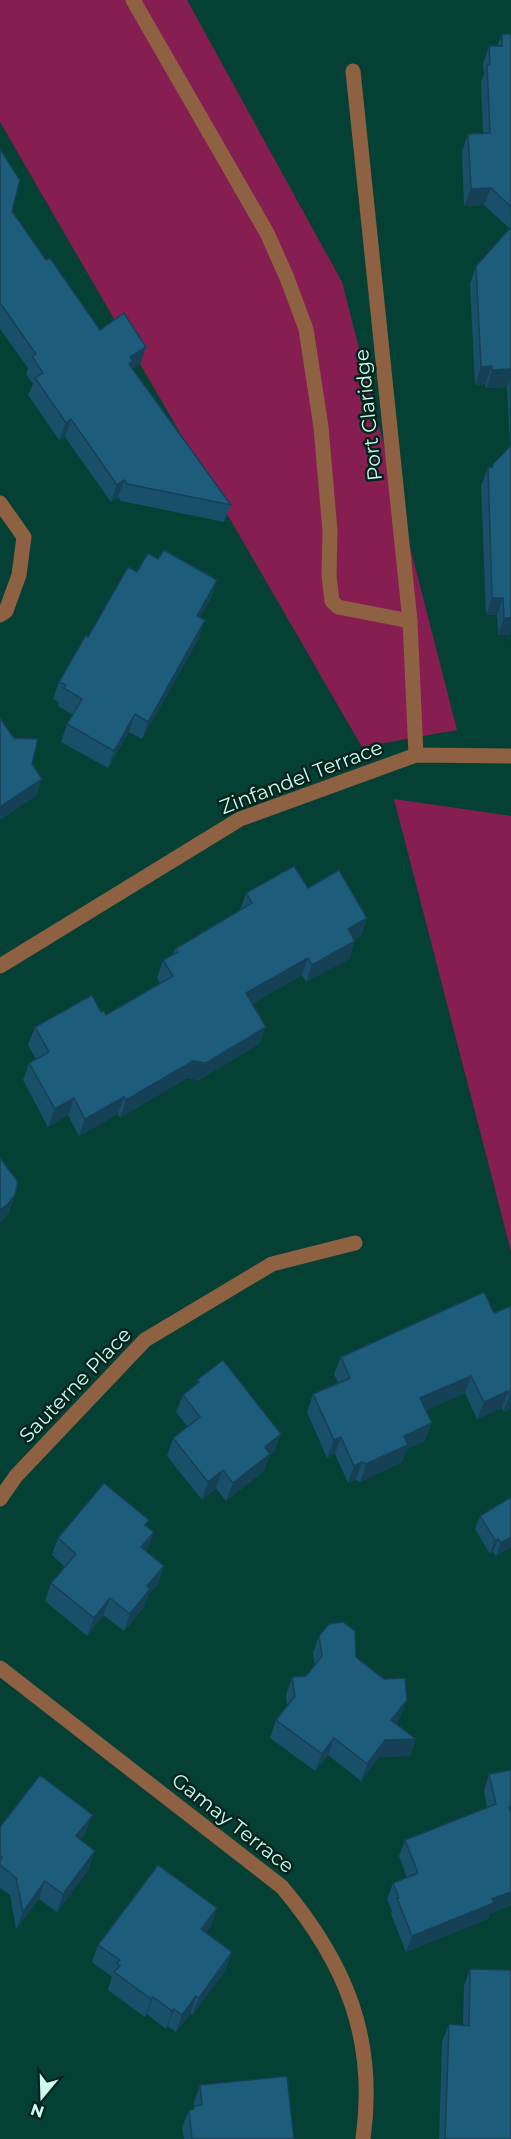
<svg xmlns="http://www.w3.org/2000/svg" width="511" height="2139" font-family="Montserrat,sans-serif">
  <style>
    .green { fill: #871e52 }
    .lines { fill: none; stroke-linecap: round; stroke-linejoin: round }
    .lane { stroke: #8e6142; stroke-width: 15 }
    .street { stroke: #8e6142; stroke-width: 15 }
    .wall { fill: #1a4f6a }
    .shaded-wall { fill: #154056 }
    .building { fill: #1e5c7b; stroke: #154056; stroke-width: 1.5 }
    .labels { text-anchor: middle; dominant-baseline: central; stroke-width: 5; stroke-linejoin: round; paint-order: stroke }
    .street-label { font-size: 20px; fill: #cdfbed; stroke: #03241c }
  </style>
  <rect width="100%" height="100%" fill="#044034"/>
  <g class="green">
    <polygon points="0,0 187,0 342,282 457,730 362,747 0,122"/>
    <polygon points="394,799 511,816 511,1251"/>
  </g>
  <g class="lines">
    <polyline class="lane" points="133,0 267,233 287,278 306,329 321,427 330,531 329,576 332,601 338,607 410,621"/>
    <g class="street">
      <polyline points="353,71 410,621 416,755"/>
      <polyline points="0,503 24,537 19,575 6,611 0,615"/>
      <polyline points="0,966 240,819 416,755 511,756"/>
      <polyline points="0,1499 16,1476 145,1340 272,1264 355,1243"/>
      <path d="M0,1668L282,1887C346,1963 377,2039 363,2139"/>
    </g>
  </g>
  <g class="wall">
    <polygon points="502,34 511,34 510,646 510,635 498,635 497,615 486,615 481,485 488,468 492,467 493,464 510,446 507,387 486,388 485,384 475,385 470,284 476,266 510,229 484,205 464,206 462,151 468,134 483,133 481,82 484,74 483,64 489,46 497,46"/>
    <polygon points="0,149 12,211 46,260 100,330 146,347 140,364 132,369 231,505 224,522 121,501 118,497 111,502 65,437 59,440 28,395 33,384 26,374 28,368 0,329"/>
    <polygon points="158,559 217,580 211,598 200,617 199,638 142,739 129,732 108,768 61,742 67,724 73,715 58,706 59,702 53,699 59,682 88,637 137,572"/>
    <polygon points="308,888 367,918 361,936 354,939 349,959 306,982 302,975 252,1004 266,1027 259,1044 199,1080 187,1078 120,1118 118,1114 79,1136 68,1115 48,1127 23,1080 29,1063 36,1059 28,1045 35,1027 101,1012 106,1015 160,983 157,978 163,960 173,954 175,949 240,911 246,893"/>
    <polygon points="511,1306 511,1409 503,1412 502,1408 477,1419 465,1393 426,1410 425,1441 407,1449 402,1462 360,1482 356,1480 348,1483 335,1454 327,1458 307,1412 313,1394 338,1383 334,1374 341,1357 494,1313"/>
    <polygon points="197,1380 275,1451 270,1455 264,1471 226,1501 216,1488 202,1500 167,1456 173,1438 188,1427 176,1412 183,1395 196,1384"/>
    <polygon points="511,1497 511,1547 496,1556 493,1552 490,1554 475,1529 480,1516"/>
    <polygon points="147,1527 154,1532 146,1551 164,1566 158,1584 149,1594 144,1607 124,1631 103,1615 87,1636 45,1601 51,1583 65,1567 52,1555 58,1538"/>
    <polygon points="319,1636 356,1657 400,1718 396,1723 416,1739 410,1756 379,1757 361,1781 328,1755 315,1771 270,1738 276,1720 287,1706 286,1695 292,1677 306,1676 315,1665 313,1653"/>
    <polygon points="511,1770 489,1914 488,1919 406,1952 391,1914 392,1911 387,1899 393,1883 407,1878 399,1856 405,1840 487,1807 484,1791 489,1774"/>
    <polygon points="0,1827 86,1832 80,1840 89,1869 57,1912 39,1899 16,1929 10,1895 0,1888"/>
    <polygon points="211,1926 205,1933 226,1970 192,2015 190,2014 176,2032 168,2026 166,2029 147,2014 145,2017 108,1990 112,1977 92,1962 98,1945"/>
    <polygon points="470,1969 511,2139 439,2139 442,2042 449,2024 463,2025 464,1986"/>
    <polygon points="200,2085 294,2139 184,2139 182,2127 189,2110 193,2109 194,2106 194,2102"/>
  </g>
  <g class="shaded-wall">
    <polygon points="491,188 484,205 464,206 471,189"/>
    <polygon points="146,347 140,364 129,371 126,379 130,357"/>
    <polygon points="492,366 485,384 475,385 481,367"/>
    <polygon points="511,369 511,375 507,387 486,388 492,370"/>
    <polygon points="71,419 65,437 59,440 66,423"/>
    <polygon points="124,480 118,497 111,502 117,485"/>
    <polygon points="217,580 211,598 191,633 197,616"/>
    <polygon points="492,598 503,598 497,615 486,615"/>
    <polygon points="504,618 511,618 511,632 510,635 498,635"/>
    <polygon points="205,620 199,638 142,739 148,722"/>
    <polygon points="135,714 129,732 108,768 114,751"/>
    <polygon points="42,779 36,796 0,820 0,807"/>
    <polygon points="367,918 361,936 342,946 348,929"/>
    <polygon points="355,941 349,959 306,982 312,965"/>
    <polygon points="308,958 302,975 239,1011 246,993"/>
    <polygon points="266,1027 259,1044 199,1080 187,1078 120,1118 126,1100 193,1061"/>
    <polygon points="124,1097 118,1114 79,1136 85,1119"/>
    <polygon points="74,1098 68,1115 48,1127 55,1109"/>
    <polygon points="15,1195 9,1213 0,1223 0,1210"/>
    <polygon points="471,1376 465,1393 414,1416 420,1398"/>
    <polygon points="508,1391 502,1408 477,1419 484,1402"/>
    <polygon points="510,1395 511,1395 511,1409 503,1412"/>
    <polygon points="432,1423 425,1441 407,1449 402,1462 360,1482 366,1464 404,1436"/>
    <polygon points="281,1434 275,1451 270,1455 264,1471 226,1501 233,1483 265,1447"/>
    <polygon points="341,1437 335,1454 327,1458 334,1440"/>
    <polygon points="362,1462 356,1480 348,1483 354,1466"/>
    <polygon points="223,1470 216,1488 202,1500 208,1482"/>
    <polygon points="154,1532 148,1549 135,1564 141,1547"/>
    <polygon points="511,1537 511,1547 496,1556 501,1543"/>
    <polygon points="498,1539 493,1552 490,1554 495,1540"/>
    <polygon points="164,1566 158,1584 149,1594 144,1607 124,1631 130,1614 147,1586"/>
    <polygon points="110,1598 103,1615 87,1636 94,1618"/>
    <polygon points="407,1700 400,1718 385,1737 391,1720"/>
    <polygon points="334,1738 328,1755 315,1771 322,1754"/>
    <polygon points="416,1739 410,1756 379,1757 361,1781 367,1764 385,1740"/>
    <polygon points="93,1815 86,1832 69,1854 76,1836"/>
    <polygon points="95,1851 89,1869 57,1912 63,1894"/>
    <polygon points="45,1881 39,1899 16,1929 23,1912"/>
    <polygon points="511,1892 511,1906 489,1914 488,1919 406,1952 412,1936 492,1899"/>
    <polygon points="217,1908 211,1926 195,1947 201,1929"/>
    <polygon points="232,1952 226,1970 192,2015 199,1998"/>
    <polygon points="196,1996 190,2014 176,2032 182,2015"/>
    <polygon points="153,1997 147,2014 145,2017 151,1999"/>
    <polygon points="174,2009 168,2026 166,2029 172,2011"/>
  </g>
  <g class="building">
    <polygon points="502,34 511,34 511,207 491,188 471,189 468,134 490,133 487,64 490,65 489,46 502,46"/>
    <polygon points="0,149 20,180 12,211 46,260 50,258 100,330 124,313 146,347 130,357 133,361 129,364 231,505 127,484 124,480 117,485 71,419 66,423 35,378 43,373 32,356 36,354 0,303"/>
    <polygon points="511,227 511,369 492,370 492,366 481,367 476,266"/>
    <polygon points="511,445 511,618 504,618 503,598 492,598 488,468 493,467 493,464"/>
    <polygon points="164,550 217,580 197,616 205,620 148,722 135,714 114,751 67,724 82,699 64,688 66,685 59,682 86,635 88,637 128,567 137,572 148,553 158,559"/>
    <polygon points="0,718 14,738 38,739 32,764 42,779 0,807"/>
    <polygon points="294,866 308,888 339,870 367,918 348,929 355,941 312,965 308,958 246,993 266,1027 206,1063 193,1061 126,1100 124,1097 85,1119 74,1098 55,1109 29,1063 49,1052 35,1027 92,995 101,1012 104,1011 106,1015 173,976 163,960 178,952 175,949 252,903 246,893"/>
    <polygon points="0,1158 18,1182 15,1195 7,1205 0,1210"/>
    <polygon points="484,1292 494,1313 511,1306 511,1395 510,1395 508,1391 484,1402 471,1376 420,1398 432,1423 404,1436 408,1445 366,1464 362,1462 354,1466 341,1437 334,1440 313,1394 350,1378 341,1357"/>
    <polygon points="223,1360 281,1434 265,1447 270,1454 233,1483 223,1470 208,1482 173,1438 200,1417 183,1395 199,1382 197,1380"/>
    <polygon points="104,1483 149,1520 145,1525 154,1532 141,1547 164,1566 147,1586 150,1589 130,1614 110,1598 94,1618 51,1583 76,1554 58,1538"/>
    <polygon points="511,1497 511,1537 501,1543 498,1539 495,1540 480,1516"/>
    <polygon points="343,1622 355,1631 356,1657 384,1679 405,1678 407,1700 391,1720 416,1739 385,1740 367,1764 334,1738 322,1754 276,1720 295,1696 292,1677 306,1676 322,1656 319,1636 329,1624"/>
    <polygon points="511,1770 511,1807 509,1807 511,1813 511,1892 492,1899 494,1903 412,1936 397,1898 399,1898 393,1883 418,1873 405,1840 496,1804 489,1774"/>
    <polygon points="40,1775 93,1815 76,1836 95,1851 63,1894 45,1881 23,1912 16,1878 0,1865 0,1860 2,1857 0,1855 0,1827"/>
    <polygon points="158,1865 217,1908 201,1929 232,1952 199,1998 196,1996 182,2015 174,2009 172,2011 153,1997 151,1999 114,1972 120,1966 117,1963 120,1960 98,1945"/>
    <polygon points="470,1969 511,1970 511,2139 445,2139 449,2024 469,2026"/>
    <polygon points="287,2076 294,2139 192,2139 189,2110 194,2109 194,2106 202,2105 200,2085"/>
  </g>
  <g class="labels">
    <g class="street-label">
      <text transform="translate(368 415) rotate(-96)">Port Claridge</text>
      <text transform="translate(301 777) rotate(-21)">Zinfandel Terrace</text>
      <text transform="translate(75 1385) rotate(-46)">Sauterne Place</text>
      <text transform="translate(233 1823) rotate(38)">Gamay Terrace</text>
    </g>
  </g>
  <g transform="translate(42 2097) rotate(199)" stroke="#03241c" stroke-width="4.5" paint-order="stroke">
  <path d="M0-4.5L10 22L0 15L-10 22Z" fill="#cdfbed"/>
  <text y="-9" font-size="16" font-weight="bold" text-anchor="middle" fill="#cdfbed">N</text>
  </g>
</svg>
